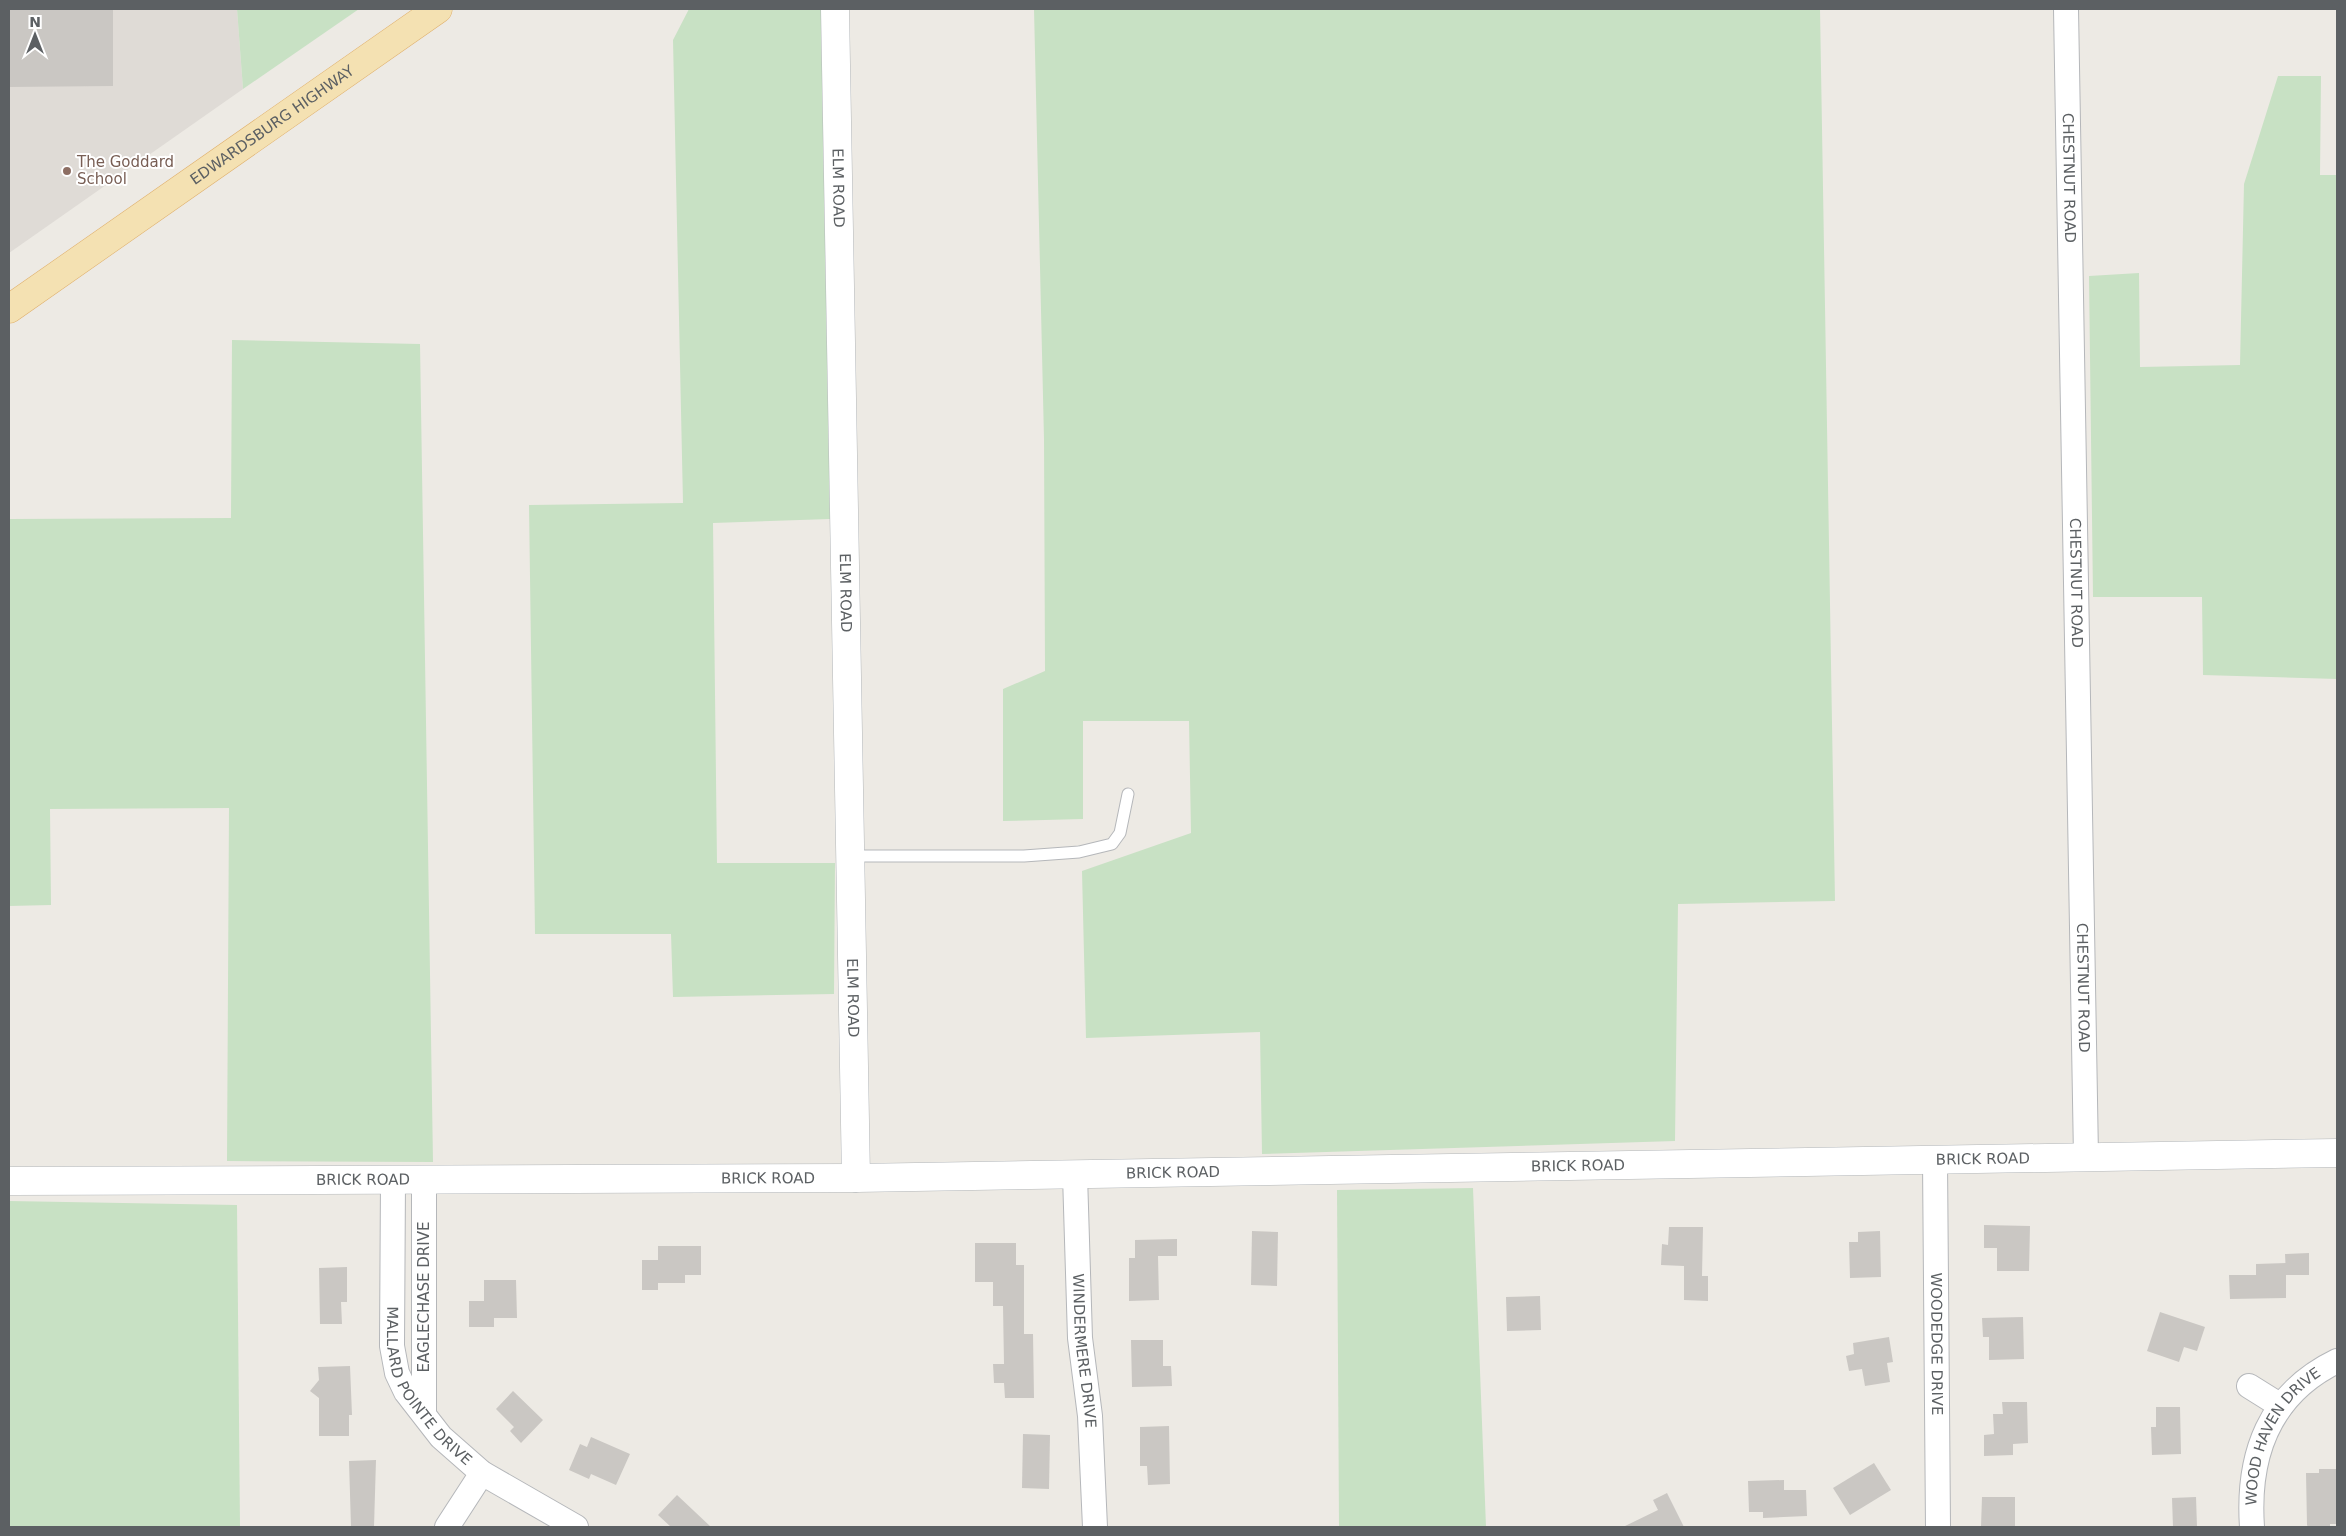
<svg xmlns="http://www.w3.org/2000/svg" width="2346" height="1536" font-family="'DejaVu Sans',sans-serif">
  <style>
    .education { fill: #dfdbd6 }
    .green { fill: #c8e1c4 }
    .building { fill: #cac7c3 }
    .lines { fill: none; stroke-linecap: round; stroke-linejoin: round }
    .lane-casing { stroke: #b5b7ba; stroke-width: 13 }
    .street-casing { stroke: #b5b7ba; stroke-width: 26 }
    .secondary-casing { stroke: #b3b7ba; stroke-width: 29 }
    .primary-casing { stroke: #dfaf6b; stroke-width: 29 }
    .lane { stroke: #fff; stroke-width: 11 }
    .street { stroke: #fff; stroke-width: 24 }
    .secondary { stroke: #fff; stroke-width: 28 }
    .primary { stroke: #f4e1b2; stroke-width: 28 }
    .education-dot { fill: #8d6e63; stroke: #fff; stroke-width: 2 }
    .labels { text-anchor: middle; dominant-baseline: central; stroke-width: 4; stroke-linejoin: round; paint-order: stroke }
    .street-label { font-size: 15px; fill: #5c6063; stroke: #fff }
    .education-label { font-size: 15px; fill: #785e54; stroke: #fff; text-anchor: start }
  </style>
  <rect width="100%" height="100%" fill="#edeae4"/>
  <polygon class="education" points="9,9 237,9 243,89 9,253"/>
  <g class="green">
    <polygon points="237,9 359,9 243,89"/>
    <polygon points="689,9 821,9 830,519 713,523 717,863 835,863 834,994 673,997 671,934 535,934 529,505 683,503 673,40"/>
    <polygon points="1034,9 1820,9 1835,901 1678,904 1675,1141 1262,1154 1260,1032 1086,1038 1082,871 1191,833 1189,721 1083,721 1083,819 1003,821 1003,689 1045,671 1044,439"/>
    <polygon points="2278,76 2321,76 2320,175 2337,175 2337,679 2203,675 2202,597 2093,597 2089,276 2139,273 2140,367 2240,365 2244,184"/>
    <polygon points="232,340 420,344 433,1162 227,1161 229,808 50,809 51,905 9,906 9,519 231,518"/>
    <polygon points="1473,1188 1486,1527 1339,1527 1337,1190"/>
    <polygon points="9,1201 237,1205 240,1527 9,1527"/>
  </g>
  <g class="building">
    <polygon points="9,9 113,9 113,86 9,87"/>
    <polygon points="1984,1225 2030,1226 2029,1271 1997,1271 1997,1248 1984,1248"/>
    <polygon points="1669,1227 1703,1227 1702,1276 1708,1276 1708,1301 1684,1300 1684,1266 1661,1265 1662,1244 1668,1245"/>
    <polygon points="1252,1231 1278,1232 1277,1286 1251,1285"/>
    <polygon points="1880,1231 1881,1277 1850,1278 1849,1242 1858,1242 1858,1232"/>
    <polygon points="1177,1239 1177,1256 1158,1256 1159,1300 1129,1301 1129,1258 1135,1258 1135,1240"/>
    <polygon points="975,1243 1016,1243 1016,1265 1024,1265 1024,1334 1033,1334 1034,1398 1005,1398 1004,1383 994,1383 993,1364 1004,1364 1003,1306 993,1306 993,1282 975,1282"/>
    <polygon points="658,1246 701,1246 701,1275 685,1275 685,1283 658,1283 658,1290 642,1290 642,1260 658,1260"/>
    <polygon points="2309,1253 2309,1275 2286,1275 2285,1254"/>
    <polygon points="2286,1263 2286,1298 2230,1299 2229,1275 2256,1275 2256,1264"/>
    <polygon points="347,1267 347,1302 341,1302 342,1324 320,1324 319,1268"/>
    <polygon points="484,1280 516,1280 517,1318 494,1318 494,1327 469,1327 469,1301 484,1301"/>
    <polygon points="1540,1296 1541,1330 1507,1331 1506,1297"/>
    <polygon points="2160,1312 2205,1327 2197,1351 2184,1347 2179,1362 2147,1351"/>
    <polygon points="2023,1317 2024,1359 1989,1360 1989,1337 1983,1337 1982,1318"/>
    <polygon points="1889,1337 1893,1362 1887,1363 1890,1382 1865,1386 1862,1369 1849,1371 1846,1356 1854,1354 1853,1343"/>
    <polygon points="1131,1340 1163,1340 1163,1366 1171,1366 1172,1386 1132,1387"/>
    <polygon points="350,1366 352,1415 349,1415 349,1436 319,1436 319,1398 310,1391 319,1380 318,1367"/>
    <polygon points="513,1391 543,1420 521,1443 510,1431 514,1427 496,1409"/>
    <polygon points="2002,1402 2027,1402 2028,1443 2013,1444 2013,1455 1984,1456 1984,1435 1994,1434 1993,1414 2003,1414"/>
    <polygon points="2156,1407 2180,1407 2181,1454 2152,1455 2151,1427 2156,1427"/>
    <polygon points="1169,1426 1170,1484 1148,1485 1147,1466 1140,1466 1140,1427"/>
    <polygon points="1023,1434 1050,1435 1049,1489 1022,1488"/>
    <polygon points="591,1437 630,1454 616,1485 591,1474 589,1479 569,1470 580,1444 587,1447"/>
    <polygon points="376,1460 374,1527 351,1527 349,1461"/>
    <polygon points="1874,1463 1891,1490 1850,1515 1833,1488"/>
    <polygon points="2319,1469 2337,1469 2337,1524 2330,1524 2330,1527 2308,1527 2307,1525 2306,1473 2319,1473"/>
    <polygon points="1784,1480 1784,1490 1806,1490 1807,1516 1763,1518 1763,1512 1749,1512 1748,1481"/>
    <polygon points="1667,1493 1684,1527 1623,1527 1658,1510 1653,1500"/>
    <polygon points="677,1495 711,1527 671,1527 658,1515"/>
    <polygon points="1982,1497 2015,1497 2015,1527 1981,1527"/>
    <polygon points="2196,1497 2197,1527 2173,1527 2172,1498"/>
  </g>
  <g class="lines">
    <g class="lane-casing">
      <polyline id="lane" points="850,856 1024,856 1079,852 1112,844 1120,833 1128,794"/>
    </g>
    <g class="street-casing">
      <g id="street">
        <path id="s1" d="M2066,9L2086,1157"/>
        <path id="s2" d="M1935,1160L1938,1527"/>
        <path id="s3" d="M1075,1175L1080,1338L1090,1416L1095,1527"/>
        <path id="s4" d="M393,1180L392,1346L397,1373L406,1392L441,1437L482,1473L576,1527"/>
        <polyline points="2249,1386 2281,1406"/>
        <polyline points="424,1414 424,1179"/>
        <polyline points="447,1527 482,1473"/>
        <path id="s5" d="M2252,1527C2247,1455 2269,1394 2337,1361"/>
      </g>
    </g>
    <g class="secondary-casing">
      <g id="secondary">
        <path id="s6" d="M835,9L856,1178"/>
        <path id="s7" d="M9,1181L856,1178L2337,1153"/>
      </g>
    </g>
    <g class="primary-casing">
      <g id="primary">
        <path id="s8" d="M9,309L438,9"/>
      </g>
    </g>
    <use href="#lane" class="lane"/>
    <use href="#street" class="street"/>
    <use href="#secondary" class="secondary"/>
    <use href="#primary" class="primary"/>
  </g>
  <circle class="education-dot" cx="67" cy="171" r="5"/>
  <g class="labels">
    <g class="street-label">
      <text stroke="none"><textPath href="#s8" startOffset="321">EDWARDSBURG HIGHWAY</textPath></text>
      <text stroke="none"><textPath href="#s1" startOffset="169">CHESTNUT ROAD</textPath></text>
      <text stroke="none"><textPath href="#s6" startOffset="179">ELM ROAD</textPath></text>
      <text stroke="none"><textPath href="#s1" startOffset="574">CHESTNUT ROAD</textPath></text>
      <text stroke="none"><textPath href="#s6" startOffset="584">ELM ROAD</textPath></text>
      <text stroke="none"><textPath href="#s1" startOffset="979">CHESTNUT ROAD</textPath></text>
      <text stroke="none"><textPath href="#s6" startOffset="989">ELM ROAD</textPath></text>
      <text stroke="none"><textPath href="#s7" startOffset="1974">BRICK ROAD</textPath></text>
      <text stroke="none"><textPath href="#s7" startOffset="1569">BRICK ROAD</textPath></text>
      <text stroke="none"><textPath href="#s7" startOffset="1164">BRICK ROAD</textPath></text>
      <text stroke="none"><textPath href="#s7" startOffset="759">BRICK ROAD</textPath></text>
      <text stroke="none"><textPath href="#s7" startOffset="354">BRICK ROAD</textPath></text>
      <text transform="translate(424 1297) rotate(-90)">EAGLECHASE DRIVE</text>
      <text stroke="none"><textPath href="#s2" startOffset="184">WOODEDGE DRIVE</textPath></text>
      <text stroke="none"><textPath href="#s3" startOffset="176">WINDERMERE DRIVE</textPath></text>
      <text stroke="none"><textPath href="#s4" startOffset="218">MALLARD POINTE DRIVE</textPath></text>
      <text stroke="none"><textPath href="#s5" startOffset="100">WOOD HAVEN DRIVE</textPath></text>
    </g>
    <g class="education-label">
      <text x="77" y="162">The Goddard<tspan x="77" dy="17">School</tspan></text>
    </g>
  </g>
  <rect width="2346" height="1536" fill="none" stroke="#5c6063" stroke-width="20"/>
  <g transform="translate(35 35)" stroke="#ffffff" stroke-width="4" paint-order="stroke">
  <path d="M0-4L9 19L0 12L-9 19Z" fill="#5c6063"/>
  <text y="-8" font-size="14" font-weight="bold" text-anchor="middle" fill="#5c6063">N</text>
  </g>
</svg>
